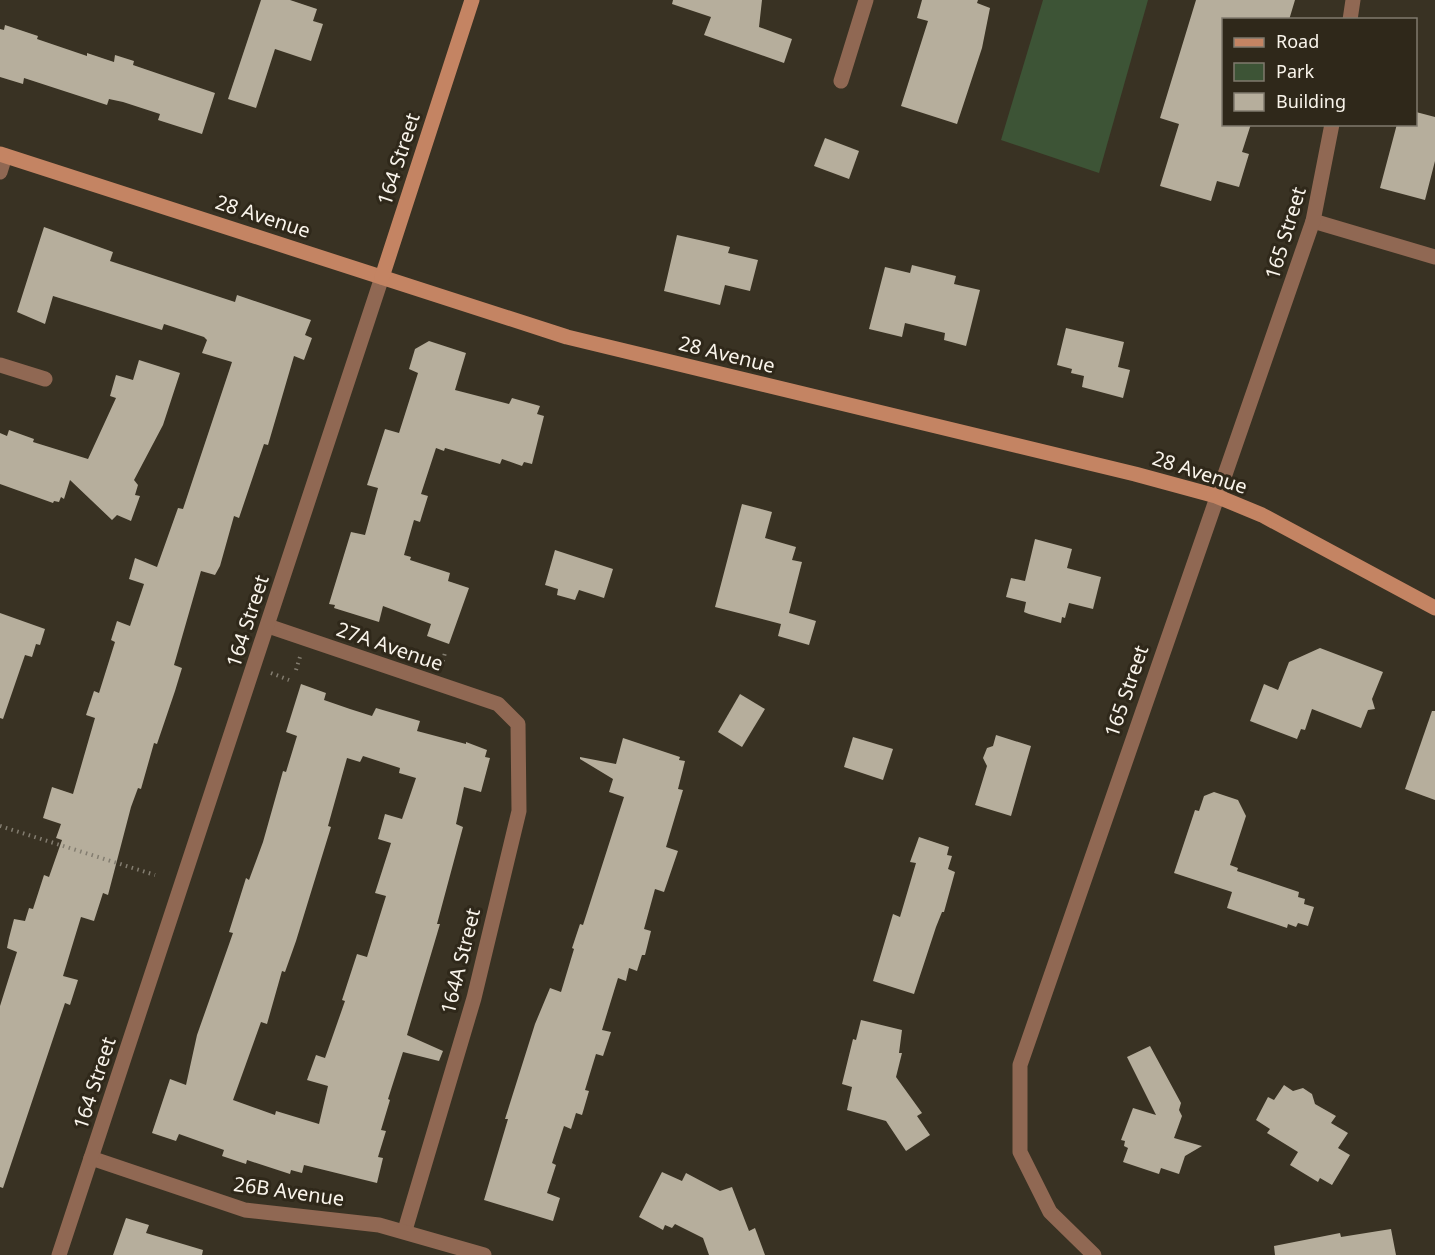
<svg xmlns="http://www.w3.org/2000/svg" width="1435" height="1255" font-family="'Noto Sans',sans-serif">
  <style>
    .green { fill: #3d5436 }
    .building { fill: #b6ae9c; fill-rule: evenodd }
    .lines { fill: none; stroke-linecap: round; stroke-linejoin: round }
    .path { stroke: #837d70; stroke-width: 4; stroke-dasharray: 1.5 4.5; stroke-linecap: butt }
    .street { stroke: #906853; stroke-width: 15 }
    .secondary { stroke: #c48463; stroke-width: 15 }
    .labels { text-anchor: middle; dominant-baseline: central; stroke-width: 6; stroke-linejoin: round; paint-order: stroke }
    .street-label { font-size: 20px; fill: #f9f4eb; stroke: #2f281a }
  </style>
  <rect width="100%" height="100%" fill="#393223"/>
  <polygon class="green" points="1043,0 1148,0 1099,173 1001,140"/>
  <g class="building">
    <polygon points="261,0 290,0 317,9 313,21 323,24 311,61 275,49 256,108 228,99"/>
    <polygon points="673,0 762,0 759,27 792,39 784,63 704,35 711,17 672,4"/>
    <polygon points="922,0 978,0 977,3 990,8 982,48 957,124 901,106 928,21 917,18"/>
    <polygon points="1196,0 1295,0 1289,20 1224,20 1224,124 1251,124 1242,152 1249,154 1239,187 1217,181 1211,201 1160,186 1179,124 1160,118"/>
    <polygon points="5,25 38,36 37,39 87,56 87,53 114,62 115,55 134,61 133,65 215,93 202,134 158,120 160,114 123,102 109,99 107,105 24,78 23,84 0,77 0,29 4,30"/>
    <polygon points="1416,112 1435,117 1435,161 1425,200 1380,188 1397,124 1416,124"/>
    <polygon points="825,138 859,151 849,179 814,166"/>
    <polygon points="44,227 113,252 110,261 235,302 237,295 311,320 305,335 312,338 304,360 294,356 268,445 264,444 239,518 234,516 220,566 215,575 201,571 174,665 182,668 175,691 157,744 154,743 141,789 138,788 131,807 108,895 103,893 94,921 81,917 63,976 78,980 70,1005 65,1003 3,1188 0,1187 0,1006 17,952 7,948 9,938 14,919 25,921 29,908 33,909 44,875 49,877 62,840 56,838 61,824 43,818 52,787 73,794 95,718 86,715 94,691 99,693 115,642 111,640 117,621 130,626 144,584 129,579 135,558 157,567 178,508 183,509 232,362 202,353 207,340 204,337 164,324 162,330 53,296 45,324 17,312"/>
    <polygon points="677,235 730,247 728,253 758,260 750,291 725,285 720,305 664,291"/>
    <polygon points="912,265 956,276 954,284 980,290 966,346 944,340 945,333 905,323 902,337 869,329 885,267 910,273"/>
    <polygon points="1066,328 1124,342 1118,367 1130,370 1123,398 1082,387 1084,376 1071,373 1072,369 1057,365"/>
    <polygon points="429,341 466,353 455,390 509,404 512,398 540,406 537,414 544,416 532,464 524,462 522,466 502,459 500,464 445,448 444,451 436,448 421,494 428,496 420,522 414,520 404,555 411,557 410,560 450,573 448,581 469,588 449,644 427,636 431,624 383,606 379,622 334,608 335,605 329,604 351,532 365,535 378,488 367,485 385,429 399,433 418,373 409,369 415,349"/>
    <polygon points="139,360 180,373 163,425 134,480 138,485 135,495 140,496 131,521 117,515 112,520 70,480 64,499 61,497 59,502 54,501 53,503 0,484 0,433 7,436 9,430 34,439 33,442 88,459 116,398 110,396 116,375 133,380"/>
    <polygon points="742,504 772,512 765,538 796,547 792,560 802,562 789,613 816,621 809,645 778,636 781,624 715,607"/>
    <polygon points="1035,539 1072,549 1067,568 1101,577 1093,609 1069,603 1065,618 1062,617 1061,623 1029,614 1024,612 1026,602 1006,597 1011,578 1025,581"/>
    <polygon points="555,550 613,569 604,598 579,590 575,600 557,595 558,589 545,585"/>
    <polygon points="0,613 45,629 40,645 36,644 32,657 25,655 3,719 0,718"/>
    <polygon points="1320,648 1383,672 1372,699 1375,709 1368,710 1361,728 1312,709 1305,730 1301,729 1297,739 1250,721 1264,684 1278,690 1289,662"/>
    <path d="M301,684L326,693L324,700L350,709L372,716L376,708L420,721L417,731L466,744V742L487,750L485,757L490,758L481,792L464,787L456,824L463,827L437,924H440L407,1035L443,1051L439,1061L403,1052L388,1099L390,1100L381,1130L386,1131L378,1157L383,1158L377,1183L304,1165L302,1173L291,1170L290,1174L247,1160L246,1164L222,1156L224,1150L179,1134L176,1141L152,1133L170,1079L186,1085L197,1035L233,933L229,932L246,878L249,880L263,842L283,771L286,772L297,736L286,732ZM363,756L400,768L399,773L416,778L402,819L385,814L378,839L391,843L375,893L386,896L367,957L357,954L342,1000L345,1001L325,1058L316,1055L307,1080L328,1086L319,1124L276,1111L275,1115L233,1100L261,1022L267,1024L282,971L285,972L296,941L331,827L328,826L347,758L360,762Z"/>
    <polygon points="740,694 765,709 742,747 718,732"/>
    <polygon points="1432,711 1435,711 1435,800 1405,789"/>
    <polygon points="996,735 1031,746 1011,816 975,805 987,766 983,758 987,748 993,746"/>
    <polygon points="853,737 893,749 883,780 844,767"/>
    <polygon points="623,738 680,757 679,760 685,761 678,789 683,790 666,847 678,851 664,892 655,889 644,929 651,931 645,955 642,955 637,971 629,968 626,981 618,978 602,1030 611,1032 603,1056 596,1054 585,1090 589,1091 582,1115 576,1113 571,1129 564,1126 552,1163 556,1165 547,1193 560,1198 553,1221 484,1200 508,1119 505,1119 535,1024 550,988 561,992 574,949 572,948 580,924 583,925 624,797 609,792 613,779 580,759 580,757 616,764"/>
    <polygon points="1214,792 1238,800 1246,816 1230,865 1238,868 1237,871 1299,892 1298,897 1305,899 1304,904 1314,907 1308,926 1298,923 1296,927 1288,924 1287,928 1227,908 1232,892 1174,873 1195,810 1199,811 1204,796"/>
    <polygon points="919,837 949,847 947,855 952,856 948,869 955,872 944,912 942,912 936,927 914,994 873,981 893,914 900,917 916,863 910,862"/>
    <polygon points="861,1020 902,1030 899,1053 902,1053 896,1077 922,1113 917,1116 930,1135 906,1151 886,1121 847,1110 852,1087 842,1084 853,1039 856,1040"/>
    <polygon points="1150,1046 1181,1103 1179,1110 1182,1116 1174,1138 1202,1146 1185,1156 1179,1174 1161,1168 1159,1174 1123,1162 1128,1148 1124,1146 1125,1141 1121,1140 1133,1108 1156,1115 1127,1057"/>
    <polygon points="1284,1085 1293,1091 1303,1088 1312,1094 1315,1104 1336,1116 1331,1123 1348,1133 1338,1148 1350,1155 1332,1185 1320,1178 1318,1182 1290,1165 1298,1152 1267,1133 1270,1129 1256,1120 1268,1097 1274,1100"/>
    <polygon points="662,1172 682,1181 686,1173 720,1191 732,1187 749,1231 755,1228 765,1255 709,1255 703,1238 675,1224 672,1228 665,1225 663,1230 639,1217"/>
    <polygon points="126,1218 149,1225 146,1233 203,1250 202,1255 113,1255"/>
    <polygon points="1391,1229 1396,1255 1275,1255 1274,1246 1340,1233 1341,1237"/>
  </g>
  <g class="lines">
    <g class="path">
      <polyline points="441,667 445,653"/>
      <polyline points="296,670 300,657"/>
      <polyline points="271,673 289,680"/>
      <polyline points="0,826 155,875"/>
    </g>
    <g class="street">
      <polyline points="1350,20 1353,0"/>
      <polyline points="841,81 866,0"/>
      <polyline points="0,172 5,156"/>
      <polyline points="1313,221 1435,257"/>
      <polyline points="0,365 45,379"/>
      <polyline points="268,626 498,704 518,724 519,811 474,998 405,1230"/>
      <polyline points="91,1158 245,1210 379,1225 484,1255"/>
      <polyline points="59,1255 382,277"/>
      <polyline points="1094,1255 1050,1212 1020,1152 1020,1065 1313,221 1332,124"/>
    </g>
    <g class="secondary">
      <polyline points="0,154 567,337 1135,474 1216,496 1262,515 1435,608"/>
      <polyline points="382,277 472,0"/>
    </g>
  </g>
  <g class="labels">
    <g class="street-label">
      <text transform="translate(398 159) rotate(-72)">164 Street</text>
      <text transform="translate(263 216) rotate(18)">28 Avenue</text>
      <text transform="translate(1285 233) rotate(-73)">165 Street</text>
      <text transform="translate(727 354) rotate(14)">28 Avenue</text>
      <text transform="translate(1200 472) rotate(18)">28 Avenue</text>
      <text transform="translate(247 621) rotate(-72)">164 Street</text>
      <text transform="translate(390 646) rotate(19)">27A Avenue</text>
      <text transform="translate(1126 691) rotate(-71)">165 Street</text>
      <text transform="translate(460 961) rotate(-76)">164A Street</text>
      <text transform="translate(94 1083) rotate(-72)">164 Street</text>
      <text transform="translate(289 1191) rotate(8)">26B Avenue</text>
    </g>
  </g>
  <rect x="1222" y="18" width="195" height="108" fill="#2f281a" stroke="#807a6e" stroke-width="1.5"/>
  <rect x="1234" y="38" width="30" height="9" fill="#c48463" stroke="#807a6e" stroke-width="1.5"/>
  <text x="1276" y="48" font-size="18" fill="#f9f4eb">Road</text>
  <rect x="1234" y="63" width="30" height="18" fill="#3d5436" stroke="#807a6e" stroke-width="1.5"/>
  <text x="1276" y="78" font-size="18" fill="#f9f4eb">Park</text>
  <rect x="1234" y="93" width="30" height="18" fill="#b6ae9c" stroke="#807a6e" stroke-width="1.5"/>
  <text x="1276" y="108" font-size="18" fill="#f9f4eb">Building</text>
</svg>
